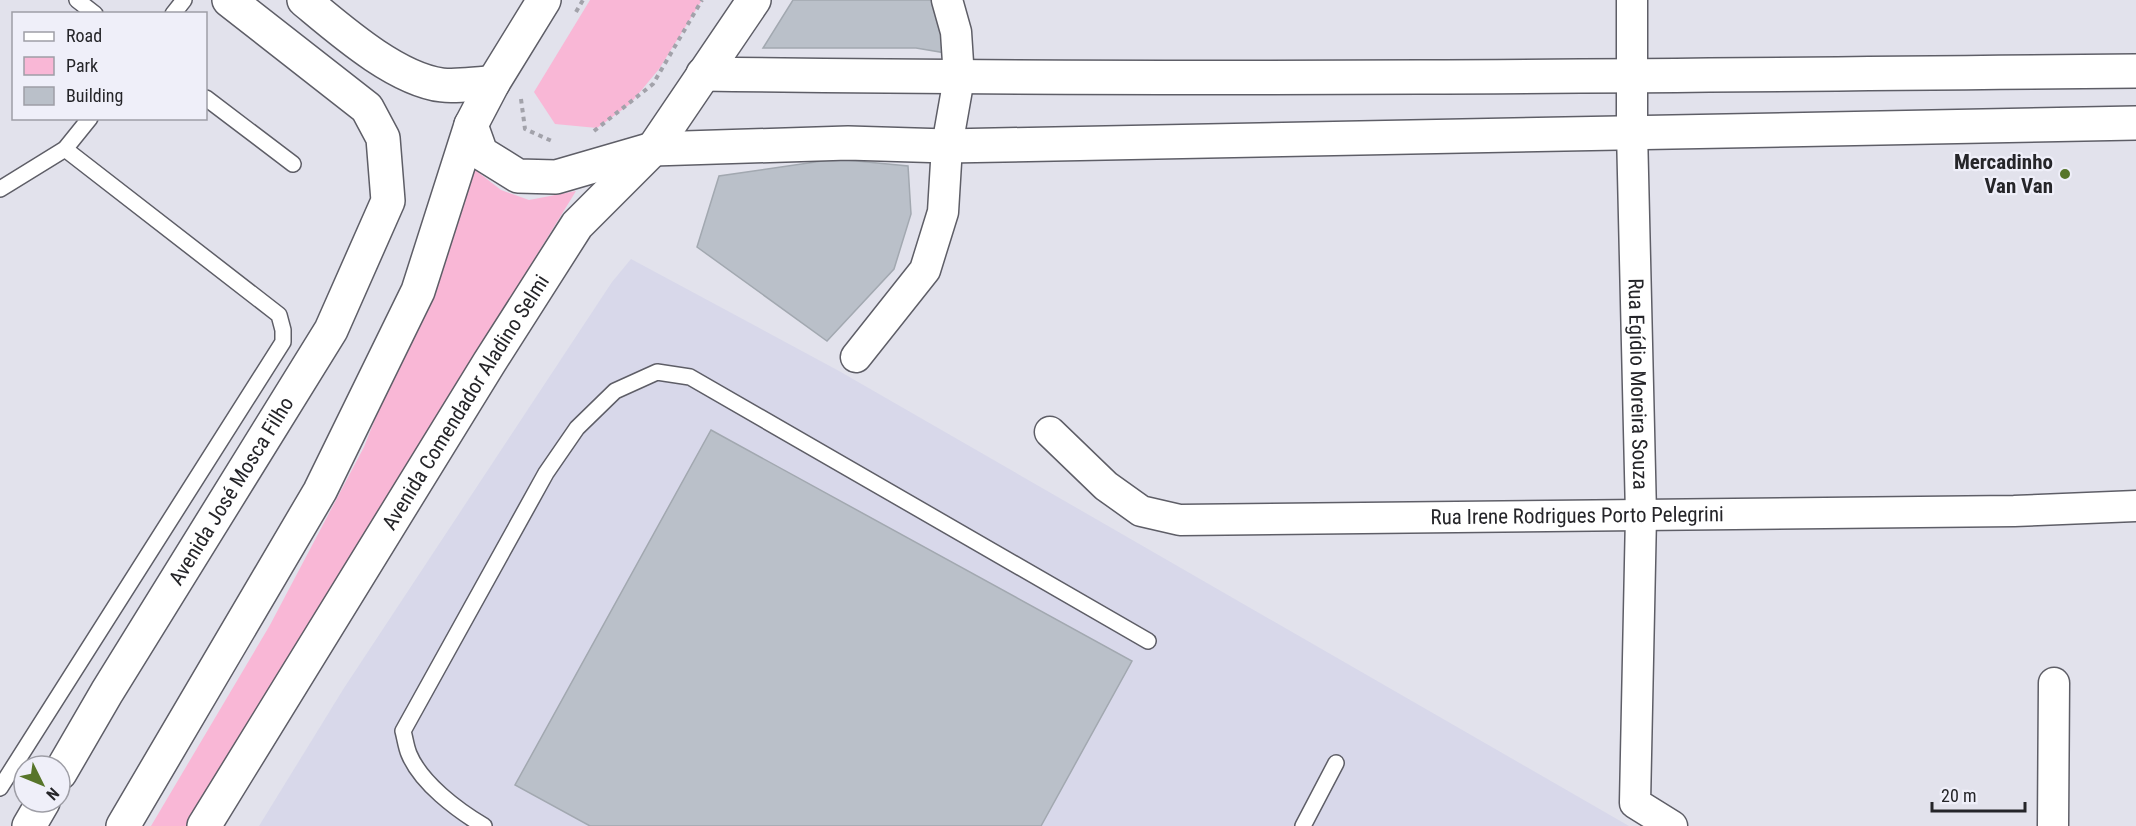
<svg xmlns="http://www.w3.org/2000/svg" width="2136" height="826" font-family="'Roboto Condensed',sans-serif">
  <style>
    .built { fill: #d8d8ea }
    .green { fill: #f9b7d6 }
    .building { fill: #bac0c9; stroke: #a2a8b0; stroke-width: 1.5 }
    .lines { fill: none; stroke-linecap: round; stroke-linejoin: round }
    .service-casing { stroke: #5e5e67; stroke-width: 18 }
    .minor-casing { stroke: #5e5e67; stroke-width: 33 }
    .tertiary-casing { stroke: #5e5e67; stroke-width: 36 }
    .secondary-casing { stroke: #5e5e67; stroke-width: 36 }
    .primary-casing { stroke: #5e5e67; stroke-width: 36 }
    .path { stroke: #a2a2aa; stroke-width: 4; stroke-dasharray: 4.5 4.5; stroke-linecap: butt }
    .service { stroke: #fff; stroke-width: 15 }
    .minor { stroke: #fff; stroke-width: 30 }
    .tertiary { stroke: #fff; stroke-width: 33 }
    .secondary { stroke: #fff; stroke-width: 33 }
    .primary { stroke: #fff; stroke-width: 33 }
    .poi-dot { fill: #57752a; stroke: #efeff9; stroke-width: 2 }
    .labels { text-anchor: middle; dominant-baseline: central; stroke-width: 4.5; stroke-linejoin: round; paint-order: stroke }
    .poi-label { font-size: 21px; font-weight: bold; fill: #252529; stroke: #efeff9; text-anchor: end }
    .street-label { font-size: 21px; fill: #252529; stroke: #efeff9 }
  </style>
  <rect width="100%" height="100%" fill="#e2e2ec"/>
  <polygon class="built" points="631,259 839,371 1629,826 259,826 344,688 612,282"/>
  <g class="green">
    <polygon points="590,0 702,0 659,69 630,104 597,128 555,124 534,92"/>
    <polygon points="474,169 501,190 529,200 576,191 186,826 151,826 270,625 364,447"/>
  </g>
  <g class="building">
    <polygon points="793,0 940,0 946,53 916,48 763,48"/>
    <polygon points="836,159 908,166 911,214 894,269 827,341 697,247 719,176"/>
    <polygon points="711,430 1132,661 1041,826 590,826 515,785"/>
  </g>
  <g class="lines">
    <g class="service-casing">
      <g id="service">
        <polyline points="77,0 95,14"/>
        <polyline points="173,14 184,0"/>
        <polyline points="206,98 293,164"/>
        <polyline points="0,189 65,149 90,118"/>
        <polyline points="0,788 283,342 283,330 279,315 65,149"/>
        <path d="M484,826C457,810 421,783 409,754C406,747 405,738 403,731L546,473L577,428L615,391L657,372L690,377L1148,641"/>
        <polyline points="1303,826 1336,763"/>
      </g>
    </g>
    <g class="minor-casing">
      <g id="minor">
        <path id="s1" d="M1632,0V131L1641,515L1635,803L1672,826"/>
        <polyline points="856,357 925,270 943,212 947,146 959,78 956,32 947,0"/>
        <path id="s2" d="M1050,432L1106,486L1141,511L1180,520L2014,511L2136,506"/>
        <polyline points="2053,826 2054,683"/>
      </g>
    </g>
    <g class="tertiary-casing">
      <g id="tertiary">
        <path d="M304,0C339,29 395,79 442,85C458,87 477,83 493,83"/>
        <path id="s3" d="M60,773L107,692L331,330L388,201L383,138L367,108L229,0"/>
        <polyline points="29,826 43,802"/>
      </g>
    </g>
    <g class="secondary-casing">
      <g id="secondary">
        <path d="M703,74C1181,81 1659,76 2136,71"/>
        <polyline points="653,149 848,143 947,146 2136,123"/>
      </g>
    </g>
    <g class="primary-casing">
      <g id="primary">
        <polyline points="471,125 481,153 518,176 556,177 649,150"/>
        <polyline points="123,826 320,491 418,291 471,125 493,83 544,0"/>
        <path id="s4" d="M204,826L489,363L577,225L653,149L754,0"/>
      </g>
    </g>
    <g class="path">
      <polyline points="576,12 583,0"/>
      <polyline points="521,99 525,129 554,142"/>
      <polyline points="594,131 653,84 702,0"/>
    </g>
    <use href="#service" class="service"/>
    <use href="#minor" class="minor"/>
    <use href="#tertiary" class="tertiary"/>
    <use href="#secondary" class="secondary"/>
    <use href="#primary" class="primary"/>
  </g>
  <circle class="poi-dot" cx="2065" cy="174" r="6"/>
  <g class="labels">
    <g class="poi-label">
      <text x="2053" y="162">Mercadinho<tspan x="2053" dy="24">Van Van</tspan></text>
    </g>
    <g class="street-label">
      <text stroke="none"><textPath href="#s1" startOffset="384">Rua Egídio Moreira Souza</textPath></text>
      <text stroke="none"><textPath href="#s4" startOffset="498">Avenida Comendador Aladino Selmi</textPath></text>
      <text stroke="none"><textPath href="#s3" startOffset="330">Avenida José Mosca Filho</textPath></text>
      <text stroke="none"><textPath href="#s2" startOffset="558">Rua Irene Rodrigues Porto Pelegrini</textPath></text>
    </g>
  </g>
  <rect x="12" y="12" width="195" height="108" fill="#efeff9" stroke="#9e9ea6" stroke-width="1.5"/>
  <rect x="24" y="32" width="30" height="9" fill="#ffffff" stroke="#9e9ea6" stroke-width="1.5"/>
  <text x="66" y="42" font-size="18" fill="#252529">Road</text>
  <rect x="24" y="57" width="30" height="18" fill="#f9b7d6" stroke="#9e9ea6" stroke-width="1.5"/>
  <text x="66" y="72" font-size="18" fill="#252529">Park</text>
  <rect x="24" y="87" width="30" height="18" fill="#bac0c9" stroke="#9e9ea6" stroke-width="1.5"/>
  <text x="66" y="102" font-size="18" fill="#252529">Building</text>
  <g transform="translate(42 784) rotate(133)"><circle r="28" fill="#efeff9" stroke="#9e9ea6" stroke-width="1.5"/>
  <path d="M0-4.5L10 22L0 15L-10 22Z" fill="#57752a"/>
  <text y="-9" font-size="16" font-weight="bold" text-anchor="middle" fill="#252529">N</text>
  </g>
  <path d="M1932 802v9h93v-9" fill="none" stroke="#252529" stroke-width="3"/>
  <text x="1941" y="802" font-size="18" fill="#252529" stroke="#efeff9" stroke-width="4.5" paint-order="stroke">20 m</text>
</svg>
